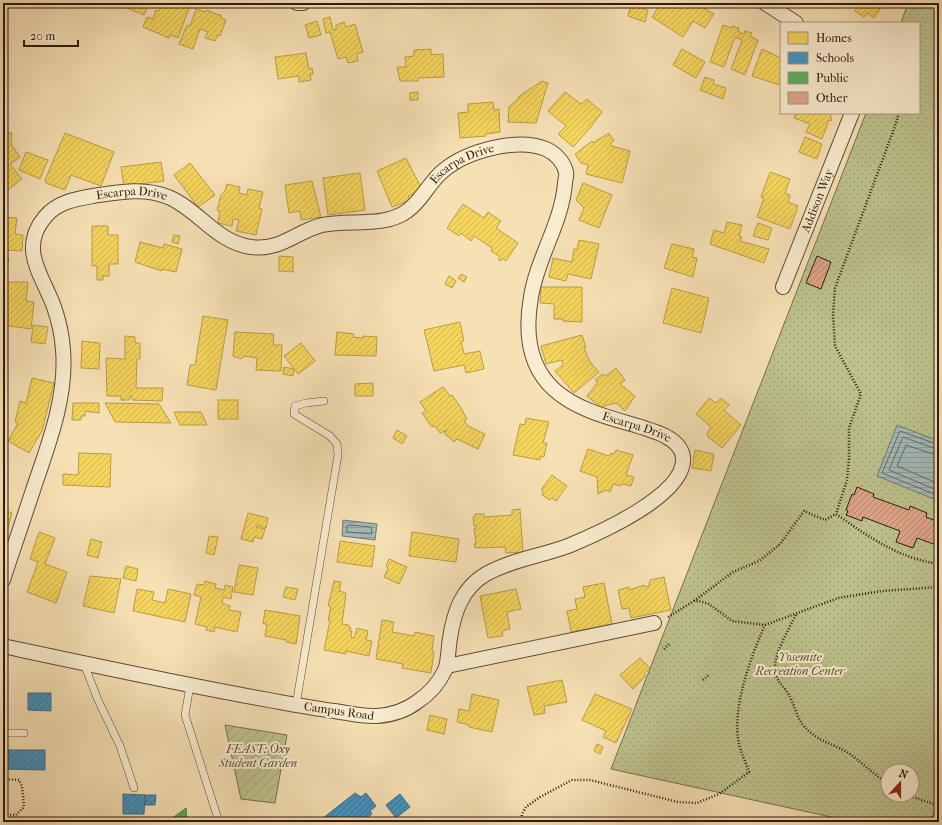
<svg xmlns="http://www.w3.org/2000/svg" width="942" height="825" font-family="'IM FELL French Canon',serif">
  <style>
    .park { fill: url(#park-dots); stroke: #766e4e; fill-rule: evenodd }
    .garden { fill: url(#garden-furrows); stroke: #766e4e }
    .water { fill: url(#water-rules); stroke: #747a75 }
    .homes { fill: url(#homes-hatch); stroke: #ba9d45 }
    .schools { fill: url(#schools-hatch); stroke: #3d6e8d }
    .public { fill: url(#public-hatch); stroke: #4d8148 }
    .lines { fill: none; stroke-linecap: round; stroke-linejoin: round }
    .shore { stroke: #686a64; stroke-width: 1 }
    .building { fill: url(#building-hatch); stroke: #2e190e }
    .lane-casing { stroke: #604b38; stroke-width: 8 }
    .street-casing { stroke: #604b38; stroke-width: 16 }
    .path { stroke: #2e190e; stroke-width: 2.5; stroke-dasharray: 1 2; stroke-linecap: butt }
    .lane { stroke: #f9eccf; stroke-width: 7 }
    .street { stroke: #f9eccf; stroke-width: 14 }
    .labels { text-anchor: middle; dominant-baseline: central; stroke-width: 4; stroke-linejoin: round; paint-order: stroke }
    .street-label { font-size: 12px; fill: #2e190e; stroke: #f9eccf }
    .park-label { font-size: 12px; font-style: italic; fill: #594c34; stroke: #f9eccf }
  </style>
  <defs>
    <pattern id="park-dots" width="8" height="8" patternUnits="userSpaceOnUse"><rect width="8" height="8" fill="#bdc28d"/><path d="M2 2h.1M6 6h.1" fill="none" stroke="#a3a678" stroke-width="1.8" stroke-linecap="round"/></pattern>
    <pattern id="garden-furrows" width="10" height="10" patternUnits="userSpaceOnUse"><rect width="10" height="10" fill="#bdc28d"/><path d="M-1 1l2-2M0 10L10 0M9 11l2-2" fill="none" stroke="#a3a678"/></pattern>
    <pattern id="water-rules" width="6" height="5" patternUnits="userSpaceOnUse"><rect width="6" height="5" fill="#a3bab9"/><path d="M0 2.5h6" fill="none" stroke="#8d9f9e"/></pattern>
    <pattern id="homes-hatch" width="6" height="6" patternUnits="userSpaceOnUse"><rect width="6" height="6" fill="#f6d55c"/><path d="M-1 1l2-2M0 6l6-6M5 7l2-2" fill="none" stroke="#d3b64f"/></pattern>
    <pattern id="schools-hatch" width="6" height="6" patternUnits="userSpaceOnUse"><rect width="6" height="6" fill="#4393c3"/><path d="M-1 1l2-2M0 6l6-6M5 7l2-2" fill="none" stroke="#38779d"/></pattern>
    <pattern id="public-hatch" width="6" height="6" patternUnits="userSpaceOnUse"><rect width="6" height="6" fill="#5aae61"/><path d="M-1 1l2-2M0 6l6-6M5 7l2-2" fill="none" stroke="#4b8d4e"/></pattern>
    <pattern id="building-hatch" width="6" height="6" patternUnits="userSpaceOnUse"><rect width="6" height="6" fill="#dfa489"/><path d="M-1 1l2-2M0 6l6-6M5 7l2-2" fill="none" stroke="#b5856e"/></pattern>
  </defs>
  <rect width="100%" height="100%" fill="#f6e1b5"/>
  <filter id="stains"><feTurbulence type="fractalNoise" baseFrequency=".005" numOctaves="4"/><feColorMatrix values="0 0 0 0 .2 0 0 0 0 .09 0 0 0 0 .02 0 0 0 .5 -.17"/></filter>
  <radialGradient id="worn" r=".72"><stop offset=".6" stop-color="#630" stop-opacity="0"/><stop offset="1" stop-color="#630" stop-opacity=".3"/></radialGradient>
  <path class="park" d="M908,3H939V799L930,822H854L611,769L866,113H919V23H901ZM888,771H912V795H888Z"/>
  <polygon class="garden" points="225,725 287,735 275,803 241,799"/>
  <g class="water">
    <polygon points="897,425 939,441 939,501 877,476"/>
    <polygon points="343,520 377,524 375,540 342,536"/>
  </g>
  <g class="homes">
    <polygon points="125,3 149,3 144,15 124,7"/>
    <polygon points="163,3 191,3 178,38 171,35 169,38 143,27 147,17 153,19 156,10 159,11"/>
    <polygon points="616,3 627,3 625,7"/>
    <polygon points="661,3 691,3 699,8 700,6 714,14 705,28 693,21 683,37 652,17"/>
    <polygon points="851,3 884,3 874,18 867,13 864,17 855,11 857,7"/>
    <polygon points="631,5 648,10 645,22 628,16"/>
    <polygon points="196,9 205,12 206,10 222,16 221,18 226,20 220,36 218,35 215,41 205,38 208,32 200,29 193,49 179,44 187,25 190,26"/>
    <polygon points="330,17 333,30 336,29 336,25 344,22 346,27 355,24 363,52 357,54 358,61 348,63 346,57 338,59 330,32 326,33 323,19"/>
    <polygon points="317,21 321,35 309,38 305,25"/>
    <polygon points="723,25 731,28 732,26 739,28 738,31 744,34 745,31 752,33 750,36 758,40 745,75 731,69 742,40 735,37 724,67 710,62"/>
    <polygon points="431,49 431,55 443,54 444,77 418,78 418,81 400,81 397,67 406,67 405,57 414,56 414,50"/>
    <polygon points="682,49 705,62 696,78 673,65"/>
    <polygon points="762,49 781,58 781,80 779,85 752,76"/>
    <polygon points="306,53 309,69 312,68 313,74 310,75 311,80 299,82 299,76 278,79 275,57"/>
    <polygon points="705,77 714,80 713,84 726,88 723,99 700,90"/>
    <polygon points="542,81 548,83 536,123 508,122 509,107 519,98 518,97"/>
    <polygon points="418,92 418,100 410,100 410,93"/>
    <polygon points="565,92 581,104 587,99 602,112 590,128 573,147 558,134 566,126 548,111"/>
    <polygon points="493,102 494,110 499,109 500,132 486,134 486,136 460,138 458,113 468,112 468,104"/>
    <polygon points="796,113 832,113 830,117 832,118 831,121 829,120 822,139 806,132 810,124 794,118"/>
    <polygon points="3,130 4,132 12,133 11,144 20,157 10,164 22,179 5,192 3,189"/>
    <polygon points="65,133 114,152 101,186 71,175 65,190 46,183 45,180"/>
    <polygon points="609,133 614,141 610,144 612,146 630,151 622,183 586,174 588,165 581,163 575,154 592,141 593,143"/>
    <polygon points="805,137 822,144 817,159 799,152"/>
    <polygon points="26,152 48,160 40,179 19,170"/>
    <polygon points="406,158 423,191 408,196 410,200 392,207 377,171"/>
    <polygon points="161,162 164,181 124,186 121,167"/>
    <polygon points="190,163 215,195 198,207 174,175"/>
    <polygon points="770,172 790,179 785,193 790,195 788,202 798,206 790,229 757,217 764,198 761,197"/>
    <polygon points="360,173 365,210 328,215 323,178"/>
    <polygon points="312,181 321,217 301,220 300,211 289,213 285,185"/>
    <polygon points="583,183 612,195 599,228 579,220 584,208 576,200"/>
    <polygon points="227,184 240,187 239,193 247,195 248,189 263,192 259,208 262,209 256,235 236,231 239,220 233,219 232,226 218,223 220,211 217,210 221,195 225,191"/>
    <polygon points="463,204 484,218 488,212 501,221 496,228 518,243 506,261 502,258 501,261 498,259 500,257 491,251 492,248 474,236 471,241 461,233 459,236 447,228"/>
    <polygon points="4,217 17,218 15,234 23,235 22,251 7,250 7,259 9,259 6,271 3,271"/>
    <polygon points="727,222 742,225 739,236 742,237 740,241 769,249 764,263 710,244 714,230 724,233"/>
    <polygon points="758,223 772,228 768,240 753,236"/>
    <polygon points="92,226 108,226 108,235 118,235 118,264 109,264 109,276 103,276 103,280 97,280 97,266 92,266"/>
    <polygon points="174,235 180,236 178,244 172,242"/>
    <polygon points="579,240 599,244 591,279 568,274 566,281 549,277 553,258 572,262 574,249 577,249"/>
    <polygon points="140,242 163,248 164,244 182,249 176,272 162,269 162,271 135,262"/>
    <polygon points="672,244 694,249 692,257 697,258 693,277 664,268"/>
    <polygon points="279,256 293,257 293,272 279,271"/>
    <polygon points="461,274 467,277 464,282 458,278"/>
    <polygon points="449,276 456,281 452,288 445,284"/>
    <polygon points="3,282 28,282 26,301 34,302 31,329 3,325 5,306 3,306"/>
    <polygon points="541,287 582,287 582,322 563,321 563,319 554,319 554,304 540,303"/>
    <polygon points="672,288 709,298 701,333 663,323"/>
    <polygon points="203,316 228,320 216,390 187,385 190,365 195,365"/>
    <polygon points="460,322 464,341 461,341 464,354 480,351 484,369 466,373 464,365 434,371 424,330"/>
    <polygon points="33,325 48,327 45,344 31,342"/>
    <polygon points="235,332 274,334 273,345 282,345 281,371 256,370 257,358 244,356 241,359 233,356"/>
    <polygon points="337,332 354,334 353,337 363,338 363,336 377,337 376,356 335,355"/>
    <polygon points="582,335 586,347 584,348 590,362 599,372 574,393 555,371 563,365 562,360 546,364 541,346"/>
    <polygon points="125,336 135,337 135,343 140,343 140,359 137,359 136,388 163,388 162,401 132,400 132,396 130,396 129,400 121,400 121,396 107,396 106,358 125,359"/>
    <polygon points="82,341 100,343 99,369 81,368"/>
    <polygon points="301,343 315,361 298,374 284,356"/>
    <polygon points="284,367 294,369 293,376 283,374"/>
    <polygon points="616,368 625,380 620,384 635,396 625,411 616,403 604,406 602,408 587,396 598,382 595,380 602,374 606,376"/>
    <polygon points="32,378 54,383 42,431 29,453 8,441 18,423 15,422 20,401 26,403"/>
    <polygon points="373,383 373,396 355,396 355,384"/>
    <polygon points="443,387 450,396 452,395 461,408 467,419 464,421 468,426 485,434 478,449 457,439 454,442 444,433 447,430 440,433 435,426 432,427 422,413 426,411 420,402"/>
    <polygon points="709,398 716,403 721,398 729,405 724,410 741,425 722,448 708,437 707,433 711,427 696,414"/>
    <rect x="218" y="400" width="20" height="19"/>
    <polygon points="73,403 99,403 99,413 85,411 85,416 81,416 81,420 72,420"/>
    <polygon points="105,403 159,404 171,423 115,422"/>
    <polygon points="174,412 201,412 207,425 180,425"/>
    <polygon points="526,418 549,422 543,443 547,443 544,457 541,456 540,460 513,455 520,424 525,425"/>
    <polygon points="397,430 407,436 402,444 393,438"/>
    <polygon points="588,449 609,456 611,453 614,454 616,450 633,455 626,475 634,477 631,486 623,484 620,486 613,484 610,492 606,490 598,494 597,477 580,471"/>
    <polygon points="695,450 714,454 711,471 692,468"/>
    <polygon points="79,453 111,454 110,487 63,485 63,474 78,475"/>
    <polygon points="552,475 567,486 556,501 552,498 550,500 542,495 544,492 541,490"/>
    <polygon points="520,509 523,552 506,553 505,547 475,548 474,544 476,544 474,528 476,529 476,526 474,526 473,517 475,517 475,514 484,514 484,517 512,515 512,510"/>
    <polygon points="3,510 12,513 8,527 3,526"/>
    <polygon points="248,513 268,518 266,528 257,525 256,527 265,529 262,539 254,537 253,542 241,539"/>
    <polygon points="39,532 55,538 45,564 67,572 56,603 27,592 38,562 30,559"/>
    <polygon points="412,532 459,539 456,562 409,556"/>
    <polygon points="209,536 218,537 214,555 206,553"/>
    <polygon points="91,539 102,542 98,558 87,555"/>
    <polygon points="340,541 375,546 372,567 337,562"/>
    <polygon points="389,559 407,567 399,584 384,577 388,568 386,566"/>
    <polygon points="239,565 258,568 253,595 234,592"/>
    <polygon points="126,566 138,569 136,581 123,578"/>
    <polygon points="90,576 121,579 114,613 83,606"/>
    <polygon points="664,577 671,610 631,618 629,608 622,609 618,590 629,587 629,590 644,585 645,587 649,586 650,580"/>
    <polygon points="205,581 216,584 215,588 224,590 225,585 233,587 231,599 223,597 222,603 230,606 229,610 241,612 237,632 215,627 214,632 206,630 207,627 195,624 201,597 194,595 197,584 204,585"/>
    <polygon points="334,581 341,582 339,591 346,593 342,624 349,625 349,627 351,628 350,631 352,631 351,637 354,638 357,628 368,631 366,640 372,641 369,656 346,651 346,654 324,650 330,620 328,620 331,607 328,606"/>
    <polygon points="604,583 612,624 571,632 567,611 577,609 575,599 585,597 583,587"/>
    <polygon points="286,587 298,589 295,600 283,597"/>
    <polygon points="137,589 154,592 152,600 165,603 168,589 191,594 185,622 133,611"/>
    <polygon points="516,589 521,609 507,612 510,629 502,631 503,636 488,638 480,596"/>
    <polygon points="265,610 300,616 296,644 286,642 286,640 265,636 267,624 263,624"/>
    <polygon points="382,620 394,622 392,632 414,636 415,632 434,636 432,651 434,652 431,673 402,668 403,664 376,659"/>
    <polygon points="640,658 650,668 644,674 646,676 633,689 620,675"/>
    <polygon points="562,680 567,702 544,706 545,713 534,715 527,687"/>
    <polygon points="472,694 499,700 492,732 469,727 469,725 457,722 459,709 469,711"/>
    <polygon points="595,694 632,709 616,743 603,737 606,731 582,720"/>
    <polygon points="430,715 447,719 444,734 427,730"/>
    <polygon points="597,744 603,747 600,754 594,751"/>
  </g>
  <g class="schools">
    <polygon points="28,693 51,693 51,711 28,710"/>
    <polygon points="3,750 45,750 45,770 3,769"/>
    <polygon points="355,793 361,797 366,793 376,806 370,811 372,814 361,822 318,822"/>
    <polygon points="123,794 145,795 144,814 123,814"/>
    <polygon points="400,794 410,807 396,818 386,805"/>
    <polygon points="145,795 156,795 155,805 145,805"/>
  </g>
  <polygon class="public" points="186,808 187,822 167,822"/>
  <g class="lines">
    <g class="shore">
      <polyline points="939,445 900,431 882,473 939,496"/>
      <polyline points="939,450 903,437 889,470 939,491"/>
      <polyline points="939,456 906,445 897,466 939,484"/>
      <polygon points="349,525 371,527 372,534 347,532 347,526"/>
    </g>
  </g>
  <g class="building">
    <polygon points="817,256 831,262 821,289 806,283"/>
    <polygon points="937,404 939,405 939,420 934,418"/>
    <polygon points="857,487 874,494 873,497 909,510 910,506 927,513 926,517 939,522 939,546 917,538 913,548 896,542 900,531 863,517 862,521 846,515 848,511 846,510 852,494 854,495"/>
  </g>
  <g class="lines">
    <g class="lane-casing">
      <g id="lane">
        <polyline points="84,664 98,700 120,746 134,788"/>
        <polyline points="190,686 185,715 219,822"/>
        <polyline points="296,705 338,455 337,444 330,436 294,414 295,406 306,403 324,401"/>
        <polyline points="3,733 24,733"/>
      </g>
    </g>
    <g class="street-casing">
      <g id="street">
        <polyline points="297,3 303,3"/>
        <polyline points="765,3 796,23"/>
        <path id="s1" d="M783,287L852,113"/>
        <path id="s2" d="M3,580C13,549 24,518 34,487C49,443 67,396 63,350C62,335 59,321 54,307C43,276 18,249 45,217C57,202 76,199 93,196C118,192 145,187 168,197C198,209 217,243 251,247C281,251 297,231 322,225C349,219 384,228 407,211C422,201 429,182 443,171C466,151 518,137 546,149C555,153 564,162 566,172C567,176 565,180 565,183C562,223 537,258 531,297C505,444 676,405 683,457C687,495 597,534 568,546C541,556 511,560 486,574C462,588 454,612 450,638C448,648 449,660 445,670C439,683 429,694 417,702C405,711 392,715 377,716C363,717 348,713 334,711C312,708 291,704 269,700C180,684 92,665 3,646"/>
        <polyline points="447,666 654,623"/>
      </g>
    </g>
    <g class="path">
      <path d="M899,113L895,126L835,288L833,315L835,346L861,394L849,428V459L847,480L836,514C869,537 898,558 939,564"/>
      <polyline points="694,601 733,572 759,561 780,544 804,511 825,520 836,514"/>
      <path d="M796,615C789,629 774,653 775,669C776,681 781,683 787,692C794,702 796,716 803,725C819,744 836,743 854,757C866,766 876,776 888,784"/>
      <polyline points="668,617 694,601 699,601 709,604 732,621 765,625 838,598 882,591 939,587"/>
      <polyline points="664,649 670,643"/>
      <polyline points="703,680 710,674"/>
      <polyline points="3,779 19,780 22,786 24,807 16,815 3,815"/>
      <polyline points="907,795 939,806"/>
      <path d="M521,822L522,814L526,807L540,797L572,780H590L678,802L697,803L719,794L749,772C746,763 741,753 739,744C731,710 751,656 765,625"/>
    </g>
    <use href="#lane" class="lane"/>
    <use href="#street" class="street"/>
  </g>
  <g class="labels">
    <g class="street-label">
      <text stroke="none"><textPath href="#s2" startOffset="845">Escarpa Drive</textPath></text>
      <text stroke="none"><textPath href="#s2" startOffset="473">Escarpa Drive</textPath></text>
      <text stroke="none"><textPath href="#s1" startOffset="93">Addison Way</textPath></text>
      <text stroke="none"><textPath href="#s2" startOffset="1287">Escarpa Drive</textPath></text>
      <text transform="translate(339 711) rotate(8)">Campus Road</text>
    </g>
    <g class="park-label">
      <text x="800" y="657">Yosemite<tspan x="800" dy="14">Recreation Center</tspan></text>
      <text x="258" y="749">FEAST: Oxy<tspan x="258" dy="14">Student Garden</tspan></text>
    </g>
  </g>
  <rect width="942" height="825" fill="none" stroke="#f6e1b5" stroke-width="16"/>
  <rect x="4" y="4" width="934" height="817" fill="none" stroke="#2e190e" stroke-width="2"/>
  <rect x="8" y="8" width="926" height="809" fill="none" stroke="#2e190e"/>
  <rect x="780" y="22" width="140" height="92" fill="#f9eccf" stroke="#a89882"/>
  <rect x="788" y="32" width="20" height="12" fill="#f6d55c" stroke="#a89882"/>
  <text x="816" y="42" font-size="12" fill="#2e190e">Homes</text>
  <rect x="788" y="52" width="20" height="12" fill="#4393c3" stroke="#a89882"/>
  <text x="816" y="62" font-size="12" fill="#2e190e">Schools</text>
  <rect x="788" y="72" width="20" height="12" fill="#5aae61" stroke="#a89882"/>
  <text x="816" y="82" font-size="12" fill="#2e190e">Public</text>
  <rect x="788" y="92" width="20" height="12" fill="#dfa489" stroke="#a89882"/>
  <text x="816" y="102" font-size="12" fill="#2e190e">Other</text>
  <g transform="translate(900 783) rotate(21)"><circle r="19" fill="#f9eccf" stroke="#a89882"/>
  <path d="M0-3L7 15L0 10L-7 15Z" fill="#8f2418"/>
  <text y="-6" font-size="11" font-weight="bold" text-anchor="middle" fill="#2e190e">N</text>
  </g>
  <path d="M24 40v6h54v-6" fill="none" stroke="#2e190e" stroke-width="2"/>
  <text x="30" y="40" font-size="12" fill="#2e190e" stroke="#f9eccf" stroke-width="3" paint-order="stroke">20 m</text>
  <rect width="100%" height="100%" filter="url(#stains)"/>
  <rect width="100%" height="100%" fill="url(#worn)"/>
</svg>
